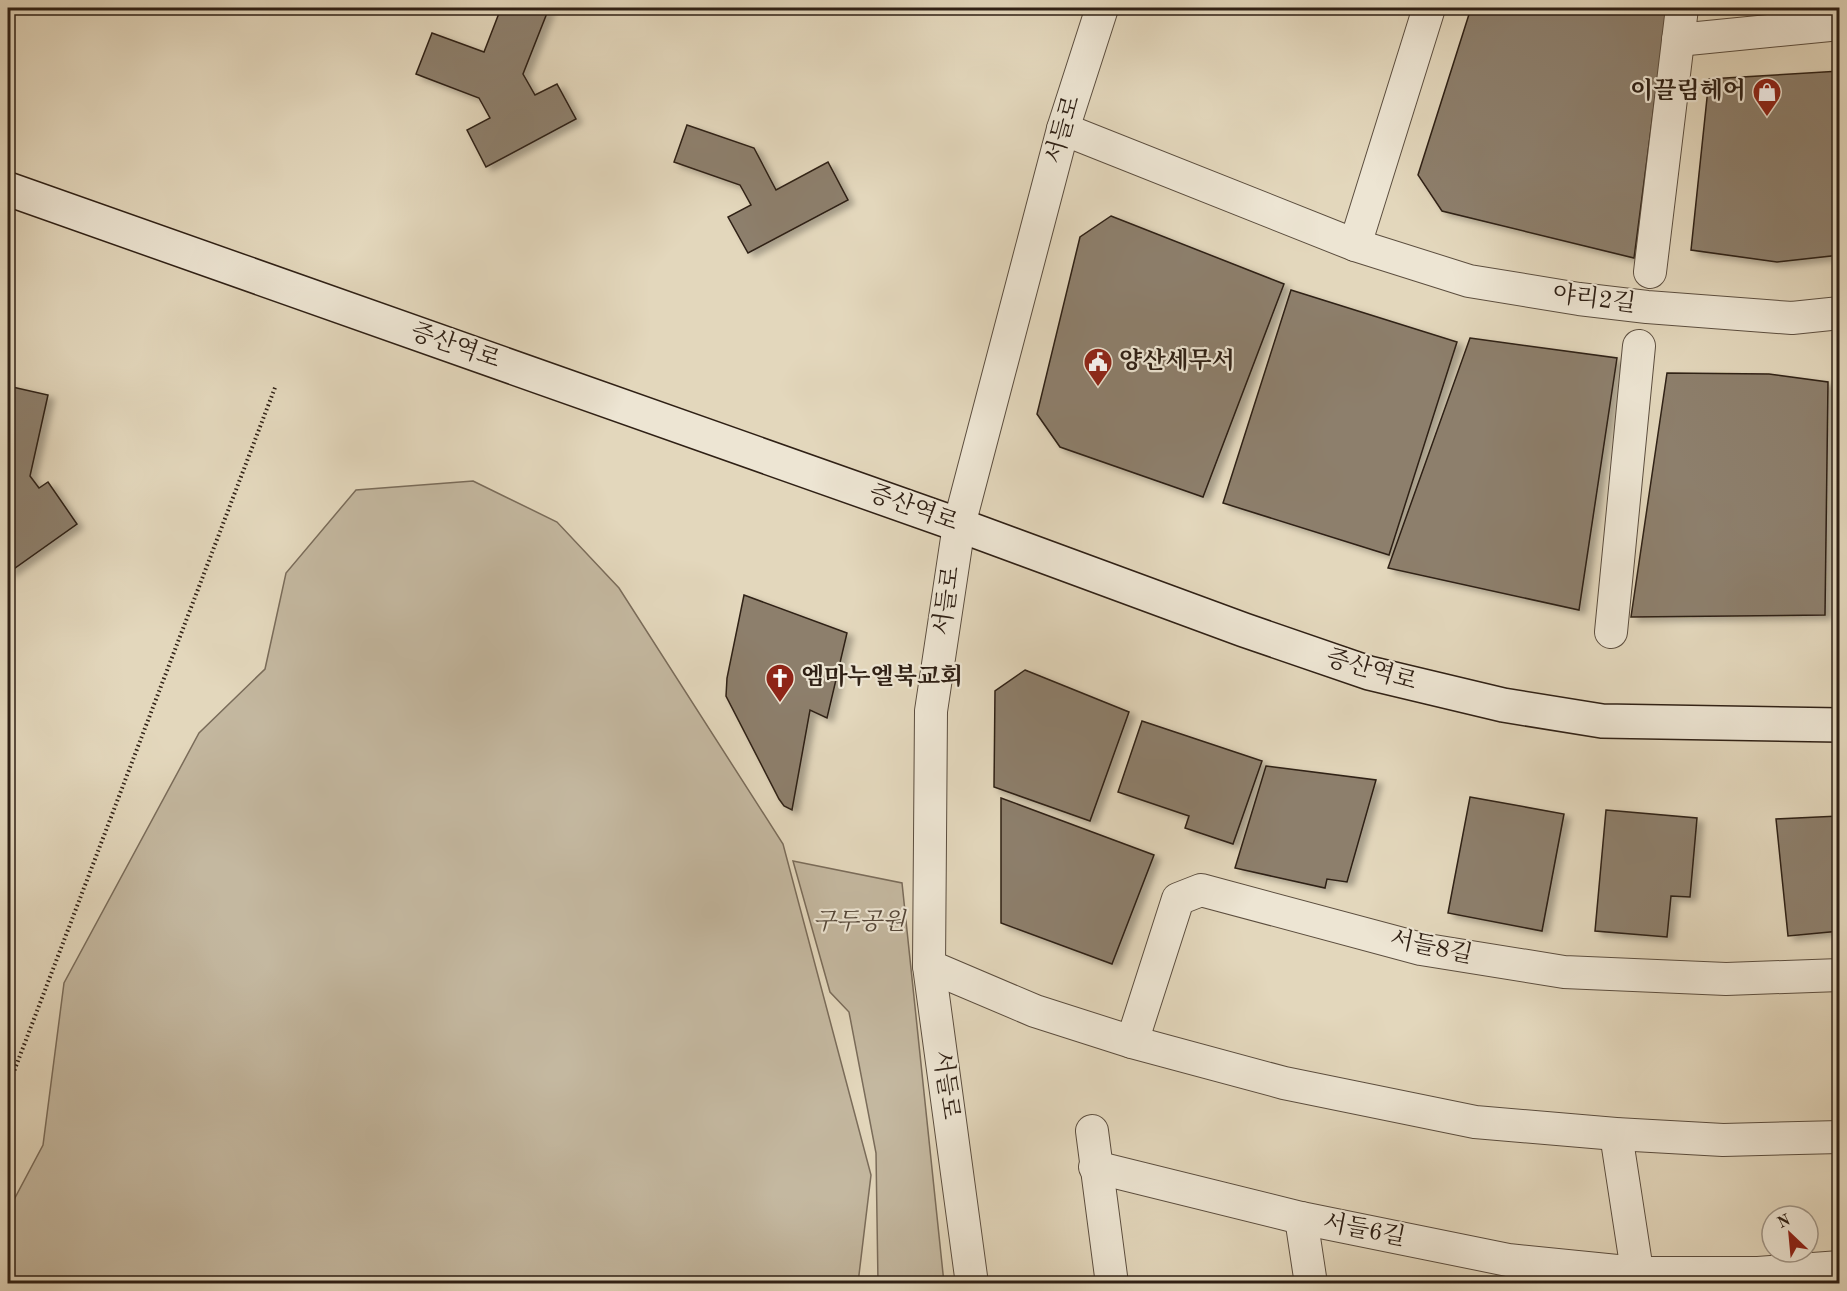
<svg xmlns="http://www.w3.org/2000/svg" width="1847" height="1291" font-family="'Old Standard TT','Noto Serif KR',serif">
  <style>
    .green { fill: #c4b8a0; stroke: #7a6c5a; stroke-width: 1.5 }
    .building { fill: #8d7f6c; stroke: #2f2015; stroke-width: 1.5; filter: url(#shadow) }
    .lines { fill: none; stroke-linecap: round; stroke-linejoin: round }
    .street-casing { stroke: #5c4e3f; stroke-width: 34 }
    .secondary-casing { stroke: #2f2015; stroke-width: 36 }
    .path { stroke: #2f2015; stroke-width: 4; stroke-dasharray: 1.5 3; stroke-linecap: butt }
    .street { stroke: #ede5d3; stroke-width: 32 }
    .secondary { stroke: #ede5d3; stroke-width: 33 }
    .labels { text-anchor: middle; dominant-baseline: central; stroke-width: 4.5; stroke-linejoin: round; paint-order: stroke }
    .poi-label { font-size: 24px; font-weight: bold; fill: #2f2015; stroke: #ede5d3; text-anchor: start }
    .street-label { font-size: 24px; fill: #2f2015; stroke: #ede5d3 }
    .park-label { font-size: 24px; font-style: italic; fill: #544638; stroke: #ede5d3 }
  </style>
  <defs>
    <filter id="shadow"><feDropShadow dx="6" dy="4" stdDeviation="3" flood-color="#0004"/></filter>
  </defs>
  <rect width="100%" height="100%" fill="#e3d7bc"/>
  <filter id="stains"><feTurbulence type="fractalNoise" baseFrequency=".00333" numOctaves="4"/><feColorMatrix values="0 0 0 0 .2 0 0 0 0 .09 0 0 0 0 .02 0 0 0 .5 -.17"/></filter>
  <radialGradient id="worn" r=".72"><stop offset=".6" stop-color="#630" stop-opacity="0"/><stop offset="1" stop-color="#630" stop-opacity=".3"/></radialGradient>
  <g class="green">
    <polygon points="473,481 557,522 619,588 783,844 871,1175 858,1283 8,1283 8,1211 43,1145 64,983 199,733 265,669 286,573 356,490"/>
    <polygon points="793,861 902,883 944,1283 878,1283 876,1153 849,1012 830,992"/>
  </g>
  <g class="building">
    <polygon points="501,8 549,8 523,74 535,95 557,84 576,119 486,167 467,130 490,118 479,98 416,74 432,33 484,52"/>
    <polygon points="1471,8 1667,8 1634,258 1442,211 1418,175"/>
    <polygon points="1840,71 1840,255 1777,262 1691,250 1709,79"/>
    <polygon points="687,125 754,148 776,190 828,162 848,200 748,253 728,217 751,205 740,185 674,162"/>
    <polygon points="1111,216 1284,284 1203,497 1060,447 1037,414 1080,237"/>
    <polygon points="1291,290 1457,342 1389,555 1223,503"/>
    <polygon points="1470,338 1617,358 1579,610 1388,568"/>
    <polygon points="1667,373 1769,374 1828,382 1825,615 1631,617"/>
    <polygon points="1834,381 1840,381 1840,453"/>
    <polygon points="8,386 48,395 30,476 39,488 48,482 77,524 8,573"/>
    <polygon points="744,595 847,633 827,718 810,710 792,810 784,806 779,799 726,696 727,678"/>
    <polygon points="1025,670 1129,712 1090,821 994,787 995,691"/>
    <polygon points="1142,721 1262,761 1233,844 1185,828 1189,816 1118,792"/>
    <polygon points="1266,766 1376,780 1347,882 1327,879 1325,888 1235,868"/>
    <polygon points="1470,797 1564,814 1542,931 1448,913"/>
    <polygon points="1001,798 1154,855 1112,964 1001,923"/>
    <polygon points="1606,810 1697,818 1690,897 1671,896 1667,937 1595,931"/>
    <polygon points="1839,816 1840,931 1788,936 1776,819"/>
  </g>
  <g class="lines">
    <g class="street-casing">
      <g id="street">
        <polyline points="1678,40 1840,24"/>
        <polyline points="1063,129 1355,245 1469,281 1579,299 1647,307 1792,318 1840,313"/>
        <polyline points="1355,245 1429,8"/>
        <polyline points="1650,272 1682,8"/>
        <polyline points="1611,632 1639,346"/>
        <polyline points="929,966 1035,1011 1132,1042 1284,1083 1475,1122 1616,1134 1723,1140 1840,1137"/>
        <polyline points="1132,1042 1178,899 1201,890 1421,949 1564,972 1726,979 1840,975"/>
        <polyline points="1092,1131 1112,1284"/>
        <polyline points="1616,1134 1639,1284"/>
        <polyline points="1095,1167 1301,1218 1508,1260 1637,1273 1758,1273 1840,1267"/>
        <polyline points="1301,1218 1311,1284"/>
        <polyline points="972,1284 929,966 931,711 959,525 1063,129 1102,8"/>
      </g>
    </g>
    <g class="secondary-casing">
      <polyline id="secondary" points="8,189 959,525 1244,630 1369,673 1503,705 1602,721 1840,725"/>
    </g>
    <polyline class="path" points="8,1087 276,385"/>
    <use href="#street" class="street"/>
    <use href="#secondary" class="secondary"/>
  </g>
  <defs>
    <g id="shop-pin" transform="scale(1.5)"><path d="M0 17L-7.5 6A9.5 9.5 0 1 1 7.5 6Z" fill="#8f2418" stroke="#ede5d3"/><path d="M-5-2.5h2.3a2.7 3.5 0 0 1 5.4 0H5L5.5 6h-11ZM-1.5-2.5h3a1.5 2.3 0 0 0-3 0Z" fill="#fff"/></g>
    <g id="civic-pin" transform="scale(1.5)"><path d="M0 17L-7.5 6A9.5 9.5 0 1 1 7.5 6Z" fill="#8f2418" stroke="#ede5d3"/><path d="M-.6-6.5H3V-4.5H.6V-3L4-1V1h2V6H-6V1h2V-1L-.6-3ZM-1.2 2.5V6h2.4V2.5Z" fill="#fff"/></g>
    <g id="church-pin" transform="scale(1.5)"><path d="M0 17L-7.5 6A9.5 9.5 0 1 1 7.5 6Z" fill="#8f2418" stroke="#ede5d3"/><path d="M-1.2-6h2.4v3.5h3.3v2.4h-3.3V6h-2.4V-.1h-3.3v-2.4h3.3Z" fill="#fff"/></g>
  </defs>
  <g fill-rule="evenodd">
    <use href="#shop-pin" x="1767" y="92"/>
    <use href="#civic-pin" x="1098" y="362"/>
    <use href="#church-pin" x="780" y="678"/>
  </g>
  <g class="labels">
    <g class="poi-label">
      <text x="1746" y="92" text-anchor="end">이끌림헤어</text>
      <text x="1119" y="362">양산세무서</text>
      <text x="801" y="678">엠마누엘북교회</text>
    </g>
    <g class="street-label">
      <text transform="translate(1064 130) rotate(-74)">서들로</text>
      <text transform="translate(1594 300) rotate(7)">야리2길</text>
      <text transform="translate(455 347) rotate(19)">증산역로</text>
      <text transform="translate(913 509) rotate(20)">증산역로</text>
      <text transform="translate(948 601) rotate(-82)">서들로</text>
      <text transform="translate(1371 671) rotate(16)">증산역로</text>
      <text transform="translate(1431 948) rotate(12)">서들8길</text>
      <text transform="translate(945 1085) rotate(82)">서들로</text>
      <text transform="translate(1364 1231) rotate(11)">서들6길</text>
    </g>
    <g class="park-label">
      <text x="859" y="923">구두공원</text>
    </g>
  </g>
  <rect width="1847" height="1291" fill="none" stroke="#e3d7bc" stroke-width="30"/>
  <rect x="9" y="9" width="1829" height="1273" fill="none" stroke="#2f2015" stroke-width="3"/>
  <rect x="15" y="15" width="1817" height="1261" fill="none" stroke="#2f2015" stroke-width="1.5"/>
  <g transform="translate(1790 1234) rotate(334)"><circle r="28" fill="#ede5d3" stroke="#a19687" stroke-width="1.5"/>
  <path d="M0-4.5L10 22L0 15L-10 22Z" fill="#8f2418"/>
  <text y="-9" font-size="16" font-weight="bold" text-anchor="middle" fill="#2f2015">N</text>
  </g>
  <rect width="100%" height="100%" filter="url(#stains)"/>
  <rect width="100%" height="100%" fill="url(#worn)"/>
</svg>
